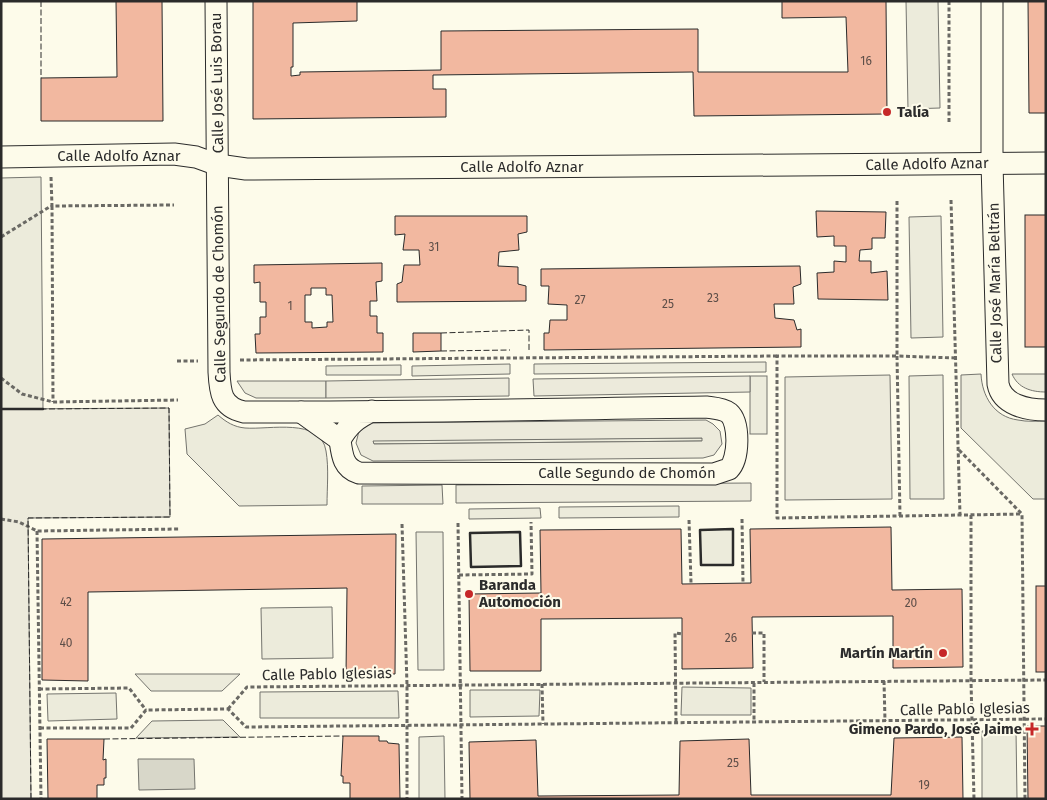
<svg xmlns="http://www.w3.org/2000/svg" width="1047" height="800" font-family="'Fira Sans',sans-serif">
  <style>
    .green { fill: #ecebdb; stroke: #74746e }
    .parking { fill: #eceadb; stroke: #74746e; fill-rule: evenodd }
    .water { fill: #d8d7c9; stroke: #74746e }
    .building { fill: #f2b8a0; stroke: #2b2b2b; fill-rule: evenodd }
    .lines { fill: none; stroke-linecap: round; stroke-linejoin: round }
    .street-casing { stroke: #2b2b2b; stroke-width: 23 }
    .path { stroke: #6a6964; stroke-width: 3; stroke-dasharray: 4 2.5; stroke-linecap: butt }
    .street { stroke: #fdfbea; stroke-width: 21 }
    .fence { stroke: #2b2b2b; stroke-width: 1; stroke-dasharray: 6 2.5; stroke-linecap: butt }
    .wall { stroke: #2b2b2b; stroke-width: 2.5 }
    .poi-dot { fill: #c62828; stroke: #fdfbea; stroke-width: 2 }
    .labels { text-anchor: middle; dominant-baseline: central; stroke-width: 4; stroke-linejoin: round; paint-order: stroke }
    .number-label { font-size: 12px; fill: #5d4e48 }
    .street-label { font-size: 15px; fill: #2b2b2b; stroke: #fdfbea }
    .poi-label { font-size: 15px; font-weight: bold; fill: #2b2b2b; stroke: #fdfbea; text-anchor: start }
  </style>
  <rect width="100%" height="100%" fill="#fdfbea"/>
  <g class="green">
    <polygon points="906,1 938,1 940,108 908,109"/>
    <polygon points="41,177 43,409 1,409 1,178"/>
    <polygon points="941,216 943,337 911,338 909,217"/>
    <polygon points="766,362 766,372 534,374 534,364"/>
    <polygon points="510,364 510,374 412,376 412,366"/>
    <polygon points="401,365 401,375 326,375 326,366"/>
    <path d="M981,374C982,396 994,417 1018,420C1027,422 1037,421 1046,421V499H1033L961,428V375Z"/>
    <path d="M1012,374H1046V392C1031,392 1018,388 1012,374Z"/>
    <polygon points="943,375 944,499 910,499 909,376"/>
    <rect x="750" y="376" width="17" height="58"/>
    <polygon points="237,381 326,381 326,398 256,398 245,393"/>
    <path d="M218,415C226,422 234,427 245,428C269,430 321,417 326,451C329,468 327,488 327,505L239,506L187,454L185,429L205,424Z"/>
    <polygon points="702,438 703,441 373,444 373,440"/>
    <polygon points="679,506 679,517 559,518 559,507"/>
    <polygon points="540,508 541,518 469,519 469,509"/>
    <polygon points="733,529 733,565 701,565 700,530"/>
    <polygon points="416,532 443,532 444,670 418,670"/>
    <polygon points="520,532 521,566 471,567 470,533"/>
    <polygon points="332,607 333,658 262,659 261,608"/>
    <polygon points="135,674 240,674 222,691 151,691"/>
    <polygon points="682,687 751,688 751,715 681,715"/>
    <polygon points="470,690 540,690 539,716 470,717"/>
    <polygon points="398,691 399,718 260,718 260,692"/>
    <polygon points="116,693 117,719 48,721 47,694"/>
    <polygon points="223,720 240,737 136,738 152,721"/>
    <polygon points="982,731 1016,731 1017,799 982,799"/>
    <polygon points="444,736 445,799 419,799 419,737"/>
  </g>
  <g class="parking">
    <polygon points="890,375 892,499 785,500 785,377"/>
    <polygon points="750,376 750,392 534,396 533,379"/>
    <polygon points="509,378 509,396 326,398 326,381"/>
    <polygon points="169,408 170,517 28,518 31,799 1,799 1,409"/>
    <path d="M706,420L713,424L720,431L722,444L714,455L703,458L373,461L361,455L356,443L359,431L369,423ZM702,438V441L374,444L373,441Z"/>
    <polygon points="751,483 751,501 456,503 456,485"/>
    <polygon points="442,485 443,504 362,504 362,486"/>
  </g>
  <polygon class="water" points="138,759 194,759 195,789 139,790"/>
  <g class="building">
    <polygon points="116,1 162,1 163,121 41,121 41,78 117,77"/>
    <polygon points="253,1 357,1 357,21 293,23 293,67 291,67 291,76 300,75 300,72 441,70 441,31 698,29 698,72 848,72 846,17 782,18 782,1 886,1 887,114 694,116 693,72 433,75 433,89 446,89 446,117 253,119"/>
    <polygon points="1028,1 1046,1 1046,113 1029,113"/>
    <polygon points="816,211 886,212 885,238 872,238 872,249 860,250 859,261 871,261 871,273 887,271 888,300 818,299 817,273 834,272 834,261 846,262 846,246 834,246 834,236 817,237"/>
    <rect x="1025" y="215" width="21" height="132"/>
    <polygon points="395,216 527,216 527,232 518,234 519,250 499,252 498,266 518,267 518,284 526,286 526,301 397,302 397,284 402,282 404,265 420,265 419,250 403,250 405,234 395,235"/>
    <path d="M382,263V281L376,282L377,301H370V316H377V333H383V352L256,353L255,334H260V317H266V302H260V282L254,283V265ZM311,288H326V295H332L333,322H327V327L312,328V322H305V295H311Z"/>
    <polygon points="800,266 801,284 793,287 794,304 774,304 775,318 794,320 797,330 801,329 801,347 544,350 544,333 549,333 550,320 567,320 567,305 548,304 549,286 541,286 541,269"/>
    <polygon points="413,333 441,333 441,351 413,352"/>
    <polygon points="891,527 892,590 962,589 963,667 893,668 893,616 752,617 753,668 682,669 682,618 541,619 541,671 470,671 469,594 541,593 540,530 681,529 682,584 751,583 750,529"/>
    <polygon points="396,534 395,674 346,674 347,588 88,592 88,681 42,680 42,539"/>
    <rect x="1036" y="586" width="10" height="86"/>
    <polygon points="1027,726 1046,726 1046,799 1028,799"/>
    <polygon points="343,736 379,736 379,741 387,741 388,743 399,744 400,799 350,799 350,783 343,783 343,776 341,776"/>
    <polygon points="962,737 963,799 470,799 469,742 536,740 538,796 679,795 680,741 749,739 751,795 891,795 894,738"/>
    <polygon points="47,739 104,739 103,760 106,759 106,778 104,778 104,785 97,785 97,799 48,799"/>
  </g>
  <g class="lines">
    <g class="street-casing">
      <g id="street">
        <path d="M216,1L219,372C220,392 221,407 244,412C398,413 552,409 706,407C713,408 722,408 729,413C740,423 739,459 729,469L714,474L359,473C343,468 342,455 340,440C348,425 357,418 372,411"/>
        <path d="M992,1V163L998,384C1002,405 1027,410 1046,410"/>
        <polyline points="1,157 174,154 196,157 218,165 246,169 1046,163"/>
        <polyline points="301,412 340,440"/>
      </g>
    </g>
    <g class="path">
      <polyline points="949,1 949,122"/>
      <polyline points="51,177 52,206 174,205"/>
      <polyline points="951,200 960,515"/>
      <polyline points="897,201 897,356 777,356 777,518 1022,514"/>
      <polyline points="52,206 53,402"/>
      <polyline points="1,237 51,206"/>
      <polyline points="240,360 777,356"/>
      <polyline points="177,361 198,361"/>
      <polyline points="1,378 22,394 53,402 178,400"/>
      <polyline points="959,450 1022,514 1025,799"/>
      <polyline points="971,515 971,681 974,799"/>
      <polyline points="900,516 897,356 956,358"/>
      <polyline points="1,519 19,522 37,531 180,529"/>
      <polyline points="742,519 743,583"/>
      <polyline points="689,520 691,583"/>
      <polyline points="458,523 462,799"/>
      <polyline points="402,524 407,685 407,799"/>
      <polyline points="37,531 41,799"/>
      <polyline points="459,575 532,574 531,522"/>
      <polyline points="752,633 764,633 764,682"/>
      <polyline points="884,681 885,721"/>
      <polyline points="754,683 754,722"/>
      <polyline points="542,684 543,724"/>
      <polyline points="39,689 129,688 146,710"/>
      <polyline points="228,709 247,687 1046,680"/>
      <polyline points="676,722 675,633 682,634"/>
      <polyline points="40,728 131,728 146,710 228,709 246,727 1046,719"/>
    </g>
    <use href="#street" class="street"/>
    <g class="fence">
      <polyline points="41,1 41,78"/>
      <polyline points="441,333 529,330 529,350"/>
      <polyline points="441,351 510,350"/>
      <polyline points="104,739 343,736"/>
      <polyline points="31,799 28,518 170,517 169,408 43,409"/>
    </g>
    <g class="wall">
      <polyline points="1,409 43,409"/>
      <polygon points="733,529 733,565 701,565 700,530"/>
      <polygon points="520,532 521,566 471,567 470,533"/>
    </g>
  </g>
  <g class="poi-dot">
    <circle cx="887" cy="112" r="5"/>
    <circle cx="469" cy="594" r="5"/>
    <circle cx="943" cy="653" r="5"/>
    <path d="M1029.5 721.5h5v5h5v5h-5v5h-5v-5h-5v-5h5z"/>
  </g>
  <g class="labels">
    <g class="number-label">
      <text x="866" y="61">16</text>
      <text x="434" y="247">31</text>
      <text x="713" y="298">23</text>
      <text x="580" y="300">27</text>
      <text x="668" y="304">25</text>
      <text x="290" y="306">1</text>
      <text x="66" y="602">42</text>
      <text x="911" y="603">20</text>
      <text x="731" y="638">26</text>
      <text x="66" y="643">40</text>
      <text x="733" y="763">25</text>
      <text x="924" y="785">19</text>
    </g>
    <g class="street-label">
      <text transform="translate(217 83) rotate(-91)">Calle José Luis Borau</text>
      <text x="119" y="156">Calle Adolfo Aznar</text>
      <text transform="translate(927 164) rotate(-1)">Calle Adolfo Aznar</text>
      <text x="522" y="167">Calle Adolfo Aznar</text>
      <text transform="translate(995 283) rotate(-91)">Calle José María Beltrán</text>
      <text transform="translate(219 294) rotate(-91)">Calle Segundo de Chomón</text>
      <text x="627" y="473">Calle Segundo de Chomón</text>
      <text transform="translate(327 674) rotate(-1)">Calle Pablo Iglesias</text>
      <text transform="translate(965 709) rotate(-1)">Calle Pablo Iglesias</text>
    </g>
    <g class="poi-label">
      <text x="897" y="112">Talía</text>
      <text x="479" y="585">Baranda<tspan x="479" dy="17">Automoción</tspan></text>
      <text x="933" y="653" text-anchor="end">Martín Martín</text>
      <text x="1022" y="729" text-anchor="end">Gimeno Pardo, José Jaime</text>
    </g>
  </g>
  <rect width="1047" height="800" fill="none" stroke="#2b2b2b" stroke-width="5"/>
</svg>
